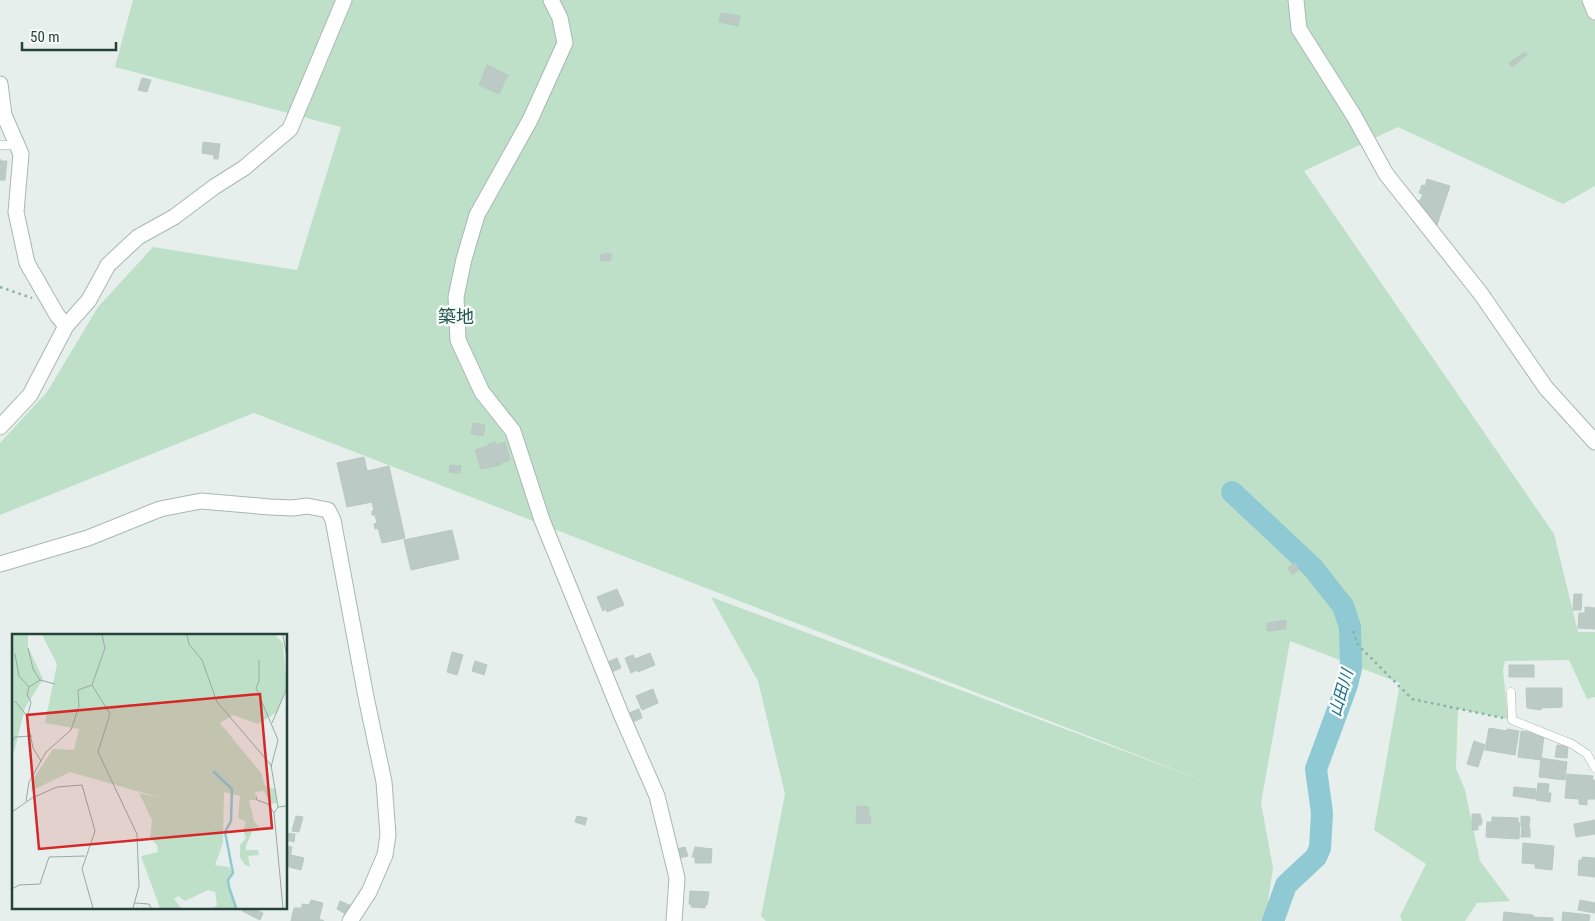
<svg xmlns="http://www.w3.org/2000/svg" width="1595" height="921" font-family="'Roboto Condensed','Noto Sans JP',sans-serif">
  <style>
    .green { fill: #bfe0c8 }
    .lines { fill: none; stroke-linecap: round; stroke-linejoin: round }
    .river { stroke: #8ec9d4; stroke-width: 22 }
    .building { fill: #bbcac4; stroke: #b8c9c2 }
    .service-casing { stroke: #a8b8b2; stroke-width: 9 }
    .minor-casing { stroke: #a8b8b2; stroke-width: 17 }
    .path { stroke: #86b3a5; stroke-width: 2.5; stroke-dasharray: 2.5 4; stroke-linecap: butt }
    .service { stroke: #fff; stroke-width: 8 }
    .minor { stroke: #fff; stroke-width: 15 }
    .labels { text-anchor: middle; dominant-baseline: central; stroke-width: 5; stroke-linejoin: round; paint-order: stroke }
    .water-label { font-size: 16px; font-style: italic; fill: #1c6f80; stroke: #f7fbf9 }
    .quarter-label { font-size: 18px; fill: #1f5548; stroke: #f7fbf9 }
    .inset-river { fill: none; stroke: #8ec9d4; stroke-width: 2.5 }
    .inset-road { fill: none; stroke: #98aaa4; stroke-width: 1 }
    .view { fill: #d62828; fill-opacity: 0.15; stroke: #d62828; stroke-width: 2.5 }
    .inset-edge { fill: none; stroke: #24423a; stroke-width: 2.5 }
  </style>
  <rect width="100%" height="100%" fill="#e6efeb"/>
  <polygon class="green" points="133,0 1595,0 1595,186 1563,204 1398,127 1304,171 1554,534 1578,632 1595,632 1595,697 1587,699 1569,660 1505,661 1503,670 1508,719 1458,709 1456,768 1465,790 1480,861 1510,901 1477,903 1465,921 1402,921 1400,916 1426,864 1374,830 1400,683 1290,641 1261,803 1273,868 1265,921 766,921 761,916 785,794 758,681 711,597 1202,780 254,413 0,515 0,443 47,392 98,307 153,247 297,270 341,127 115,67"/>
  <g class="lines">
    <polyline class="river" points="1232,492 1313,568 1343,606 1350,627 1351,668 1347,685 1316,769 1322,813 1320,848 1316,857 1286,885 1273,921"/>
  </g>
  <g class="building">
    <polygon points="721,13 740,16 738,26 719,22"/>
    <polygon points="1525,52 1527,55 1512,67 1509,63"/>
    <polygon points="487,65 508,75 499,94 479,85"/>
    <polygon points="142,78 151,80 147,92 138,90"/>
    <polygon points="203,142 220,144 218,159 214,159 214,155 202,153"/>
    <polygon points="0,159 1,161 7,161 5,180 0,180"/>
    <polygon points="1427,179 1450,186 1435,231 1415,208 1417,200 1420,201 1423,194 1419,193 1422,185 1425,186"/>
    <polygon points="611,253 611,260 601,261 600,255"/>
    <polygon points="473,423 485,425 483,436 471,434"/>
    <polygon points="495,442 496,445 505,442 510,460 501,463 501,465 481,469 475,450 488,446 488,444"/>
    <polygon points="364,457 367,471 389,466 405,538 382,543 378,528 375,529 374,524 377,523 375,515 372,515 372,511 374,511 372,502 347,507 337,463"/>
    <polygon points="450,465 461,466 460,473 449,472"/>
    <polygon points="452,530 459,559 411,570 404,540"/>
    <polygon points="1295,563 1299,569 1293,575 1287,568"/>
    <polygon points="617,589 624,605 607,612 606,609 603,611 597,597"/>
    <polygon points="1574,594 1582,594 1581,610 1573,610"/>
    <polygon points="1585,607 1595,608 1595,629 1578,628 1579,613 1585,613"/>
    <polygon points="1286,620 1286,629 1267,631 1267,623"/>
    <polygon points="452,652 463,655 457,675 447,672"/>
    <polygon points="650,653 655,665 638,672 637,670 631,673 625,658 633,655 635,659"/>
    <polygon points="617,658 621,668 612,672 608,662"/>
    <polygon points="475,661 487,665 484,675 472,671"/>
    <rect x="1509" y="665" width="25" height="12"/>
    <polygon points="1526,688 1562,688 1562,707 1541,708 1541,710 1527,708"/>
    <polygon points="653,689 658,703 642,710 636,696"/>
    <polygon points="639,709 642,718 633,722 629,713"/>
    <polygon points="1489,728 1507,731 1507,729 1519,731 1515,755 1485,750"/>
    <polygon points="1521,731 1535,733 1535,735 1544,736 1541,760 1518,757"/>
    <polygon points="1474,741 1485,745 1478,767 1467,764"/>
    <polygon points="1557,745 1568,746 1567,758 1555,757"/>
    <polygon points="1541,758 1567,762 1565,780 1539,777"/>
    <polygon points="1567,774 1593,776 1592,780 1595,780 1595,799 1587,799 1587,805 1579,804 1579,799 1565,798"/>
    <polygon points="1538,783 1549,784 1548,793 1551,793 1550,802 1536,800"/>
    <polygon points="1514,787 1536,789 1535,799 1513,796"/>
    <polygon points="857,806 869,807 868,815 871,816 870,824 856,823"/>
    <polygon points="1472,814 1480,814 1482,821 1481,825 1478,825 1478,830 1472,830"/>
    <polygon points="296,816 303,817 299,832 292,831"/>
    <polygon points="577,816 587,818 585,825 575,822"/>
    <polygon points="1521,816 1530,817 1529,826 1521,826"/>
    <polygon points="1492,817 1518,818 1518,822 1520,823 1519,839 1486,837 1487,822 1492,822"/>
    <polygon points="1595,820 1595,834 1576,837 1574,824"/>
    <polygon points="1522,826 1530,827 1530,837 1521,837"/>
    <polygon points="286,833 295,834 294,842 286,840"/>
    <polygon points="1523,843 1554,846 1552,870 1535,868 1535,864 1522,863"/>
    <polygon points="286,846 292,847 288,867 286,867"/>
    <polygon points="685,847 688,856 679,858 676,849"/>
    <polygon points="695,847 712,849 711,863 695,863 695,857 692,857"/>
    <polygon points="291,855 304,858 301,870 289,867"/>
    <polygon points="1582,857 1595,858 1595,877 1578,875 1579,860 1582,860"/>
    <polygon points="690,891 709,892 707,905 705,905 705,908 691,907 691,904 689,904"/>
    <polygon points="311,900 323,903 319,919 324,921 291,921 294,908 302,908 302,904 309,905"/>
    <polygon points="1580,900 1595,903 1595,913 1578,910"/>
    <polygon points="340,901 354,907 349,916 337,909"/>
    <polygon points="250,907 263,913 260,920 242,911 244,907"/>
    <polygon points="1504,912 1522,914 1521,921 1503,921"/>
    <polygon points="1563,912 1590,915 1589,921 1562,921"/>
    <polygon points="1522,914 1533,915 1533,917 1553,918 1553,921 1522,921"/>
  </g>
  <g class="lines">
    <g class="service-casing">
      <g id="service">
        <polyline points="0,145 17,145"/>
        <polyline points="1511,692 1512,720 1572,744 1587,754 1595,768"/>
      </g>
    </g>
    <g class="minor-casing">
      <g id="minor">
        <polyline points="551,0 560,18 565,43 530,120 477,215 464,259 456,297 458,340 482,392 513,431 542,520 621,714 657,796 677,878 674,921"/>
        <polyline points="1296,0 1299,29 1354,116 1386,174 1481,294 1546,388 1595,442"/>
        <polyline points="1590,0 1595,12"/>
        <polyline points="0,84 4,115 21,154 16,212 27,263 57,315 66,326"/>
        <polyline points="0,427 30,395 66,326 89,300 108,265 138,237 174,217 214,187 244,168 290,129 344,0"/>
        <polyline points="0,564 88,538 160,509 201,501 270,507 293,508 307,506 328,510 333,520 366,697 384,782 388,835 385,855 369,892 350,921"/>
      </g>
    </g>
    <g class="path">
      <polyline points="0,287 32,298"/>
      <polyline points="1353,631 1358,645 1412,699 1503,718"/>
    </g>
    <use href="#service" class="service"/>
    <use href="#minor" class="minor"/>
  </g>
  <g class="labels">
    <g class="water-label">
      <text transform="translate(1341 693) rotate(-74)">山田川</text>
    </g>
    <g class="quarter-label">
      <text x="456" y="316">築地</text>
    </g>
  </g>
  <g transform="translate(12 634)">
    <rect width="275" height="275" fill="#e6efeb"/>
    <path d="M0,1H16V13L31,45L13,74L0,126ZM30,1H263L271,9L275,52L265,78L246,90L221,81L208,89L249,139L253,152L263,155L265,169L258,170L252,157L243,158L244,166H237L242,187L247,193H242L234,212V216H246L247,221L236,222L238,233L232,230L228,223V211L234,204L231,196L234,188L226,184L228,162L212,158L211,209L203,231L217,233L221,239L216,245V252L223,274H201L205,271L203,258L196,256L173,267L166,262L162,265L169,274H148L129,222L146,218L145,211L138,204L140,186L127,159L149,164L58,138L19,157L20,147L41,115L62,116L67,95L33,89L45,30Z" fill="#bfe0c8"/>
    <path class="inset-river" d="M201,137L220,155L219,187L213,198L221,239L216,246L217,253L224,274"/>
    <path class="inset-road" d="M90,1L93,14L80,51L98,80L86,118L125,200L127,252L121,274M175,1L177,10L190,26L205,68L259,131L266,173M271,1L275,24M16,14L21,35L28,46L17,53L15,61L19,68L15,85L21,114L29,127M3,20L7,42L17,53M247,26V47L244,54L266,106L259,133M28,46L43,50M3,67L15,82M260,89L275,54M0,108L3,103L20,102M244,162L245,166L256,170L262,179M14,167L17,148L34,118L59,96L67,72L66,56L80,51M0,178L20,164L45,153L70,151L83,197L70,235L81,274M0,255L7,251L28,250L37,223L73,222M123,269L137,270L139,274M271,274L262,179L266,173L275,172"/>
    <path class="view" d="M248,60L260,194L27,215L15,81Z"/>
    <rect width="275" height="275" class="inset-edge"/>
  </g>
  <path d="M22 42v8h94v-8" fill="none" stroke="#24423a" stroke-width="2.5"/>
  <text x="30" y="42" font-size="15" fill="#24423a" stroke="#f7fbf9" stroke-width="4" paint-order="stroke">50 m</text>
</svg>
